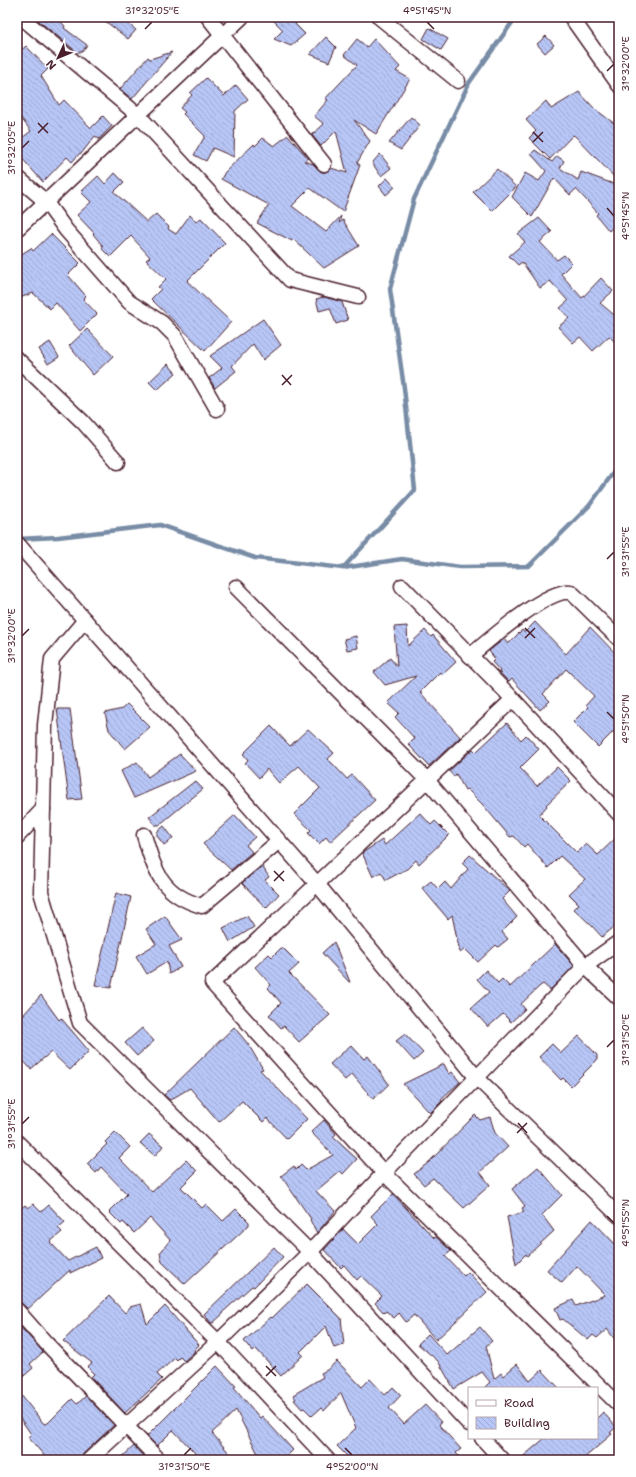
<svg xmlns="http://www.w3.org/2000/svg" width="636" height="1477" font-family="'Shantell Sans',sans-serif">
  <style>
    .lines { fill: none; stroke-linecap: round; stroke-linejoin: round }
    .stream { stroke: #788ca6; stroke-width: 4.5 }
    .building { fill: url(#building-back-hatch); stroke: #4a1f2b }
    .minor-casing { stroke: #4a1f2b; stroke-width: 17 }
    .minor { stroke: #fff; stroke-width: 14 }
    .ticks { fill: none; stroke: #4a1f2b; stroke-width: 1.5 }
    .neatline { fill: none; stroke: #4a1f2b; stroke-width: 1.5 }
    .ticks-label { font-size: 10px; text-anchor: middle; fill: #4a1f2b }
  </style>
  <defs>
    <pattern id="building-back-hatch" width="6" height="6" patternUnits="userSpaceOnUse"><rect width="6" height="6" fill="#b7c6f6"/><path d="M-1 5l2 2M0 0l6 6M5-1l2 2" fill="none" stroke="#9faad3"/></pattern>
  </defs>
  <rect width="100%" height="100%" fill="#fff"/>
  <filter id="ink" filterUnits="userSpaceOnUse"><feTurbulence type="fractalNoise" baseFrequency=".025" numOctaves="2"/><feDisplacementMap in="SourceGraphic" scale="8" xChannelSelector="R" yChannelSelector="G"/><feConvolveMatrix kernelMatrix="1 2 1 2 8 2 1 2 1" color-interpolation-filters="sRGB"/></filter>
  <g filter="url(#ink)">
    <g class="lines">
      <g class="stream">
        <polyline points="17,539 58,537 160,525 255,558 343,568 402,559 460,567 529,566 589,506 619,465"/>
        <polyline points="343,568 415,490 404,388 390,289 414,199 469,83 516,17"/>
      </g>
    </g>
    <g class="building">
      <polygon points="34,17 56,17 65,26 64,28 87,45 82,52 77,52"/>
      <polygon points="100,17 120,17 136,30 128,39"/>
      <polygon points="270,17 300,17 295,24 305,34 291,46 274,39 283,30"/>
      <polygon points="429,28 448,39 441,50 423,39"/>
      <polygon points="546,36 554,45 545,53 537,44"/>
      <polygon points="326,37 336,47 329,62 310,54"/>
      <polygon points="357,39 367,47 374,39 400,67 396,71 410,79 376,134 354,120 370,141 357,163 360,165 343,212 310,188 292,206 326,232 341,216 339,223 343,220 359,246 324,268 293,239 292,241 257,223 269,205 221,179 225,172 254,144 255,146 263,138 274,146 288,135 308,158 304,161 313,164 321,172 326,172 331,168 347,173 336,131 321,146 312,135 324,124 314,116 328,100 325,99 357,65 344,55"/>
      <polygon points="26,46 48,69 41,76 59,105 64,100 91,128 103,116 112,126 99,139 95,136 81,154 80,153 72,162 67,157 43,182 20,156 22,155 17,148 17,142 31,131 17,113 17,54"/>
      <polygon points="172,52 132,99 120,89 148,57 150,59"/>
      <polygon points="206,78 224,96 236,85 248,99 235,111 234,157 213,148 206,161 194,155 205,136 183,114 185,112 180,108 192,95 190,93"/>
      <polygon points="579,92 595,109 619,127 619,182 575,136 573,135 550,159 529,138 536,131 526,120 546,101 551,109"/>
      <polygon points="411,117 420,125 401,150 389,143"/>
      <polygon points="535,150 552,162 557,156 564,161 560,168 578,180 581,172 619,186 619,221 609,231 596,215 598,213 576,189 570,195 554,178 532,217 512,197 525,173 539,181 546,171 531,154"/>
      <polygon points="380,154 391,168 381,176 372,163"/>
      <polygon points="497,169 516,187 492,211 473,192"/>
      <polygon points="115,173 124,182 114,192 147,222 156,214 169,227 168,229 176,234 190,215 196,222 201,218 225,243 187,281 231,322 205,351 151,299 161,289 158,287 166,279 146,260 150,257 131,236 110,257 102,249 103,246 93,234 94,233 77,215 91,202 81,192 98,176 105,184"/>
      <polygon points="387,178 395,187 386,195 379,186"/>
      <polygon points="539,218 552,232 540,242 557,260 564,255 572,263 561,274 582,298 601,278 613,291 600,303 619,319 619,346 609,336 593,351 580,337 573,343 558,327 569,318 560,308 568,301 550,281 540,288 522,262 518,265 509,256 525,242 518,234"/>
      <polygon points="51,234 80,263 68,275 86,296 83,299 97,314 80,331 56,303 50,309 33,293 17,299 17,257 31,248 33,251"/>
      <polygon points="324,297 342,302 348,320 336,324 330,308 319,311 316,299"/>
      <polygon points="263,319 281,345 263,360 253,344 232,366 236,371 215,388 209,378 222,368 210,356"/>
      <polygon points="87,329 113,356 93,375 69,346"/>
      <polygon points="50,342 59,357 48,364 39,349"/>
      <polygon points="168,364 176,373 157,390 149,382"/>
      <polygon points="535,622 566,654 590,627 619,657 619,726 598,747 573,722 588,707 586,705 594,696 566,669 543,694 550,701 540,710 512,679 509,682 499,672 500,671 492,662 495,659 489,651 504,639 508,644 522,630 525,632"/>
      <polygon points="407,626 408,646 425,630 431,637 433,635 456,662 442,675 440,672 420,692 460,737 429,766 408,744 415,739 395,717 399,713 388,703 416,676 385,685 374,672 390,658 397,666 394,627"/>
      <polygon points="356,636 358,648 347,650 344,639"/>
      <polygon points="127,704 150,727 125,749 109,730 105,713 122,709"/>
      <polygon points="57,709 70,709 82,799 69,800"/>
      <polygon points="507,723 521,740 526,735 539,749 520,768 537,786 557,767 571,781 546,805 547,806 539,815 577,853 586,844 598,855 619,835 619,923 602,937 592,926 574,909 579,904 569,894 585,879 560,856 548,868 527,844 524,847 514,836 510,837 483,805 467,789 465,790 456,774 454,777 449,771 473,749 476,752"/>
      <polygon points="271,726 290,746 308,729 334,753 328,759 347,779 352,775 375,800 330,842 326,837 319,844 308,833 311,830 294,814 320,788 299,766 279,783 267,769 259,778 245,763 248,760 243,754"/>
      <polygon points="180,754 196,771 134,798 121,771 137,762 148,777"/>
      <polygon points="195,781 203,789 159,825 155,825 149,817"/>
      <polygon points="420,813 431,825 435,821 449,835 419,864 416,860 407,869 386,880 381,872 373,877 362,853 382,840 385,845"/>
      <polygon points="235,815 255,837 246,845 252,852 231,870 203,844"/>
      <polygon points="164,826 173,838 164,845 157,836 157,832"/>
      <polygon points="470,855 510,891 502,899 517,917 502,932 508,939 498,947 496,945 478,962 465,949 460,953 452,915 448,919 422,888 431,881 438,889 445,882 451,889 468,869 462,863"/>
      <polygon points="262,866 269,877 265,880 279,894 266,908 242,883"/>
      <polygon points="116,893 131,897 111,988 95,985"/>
      <polygon points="165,916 182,940 169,946 181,967 169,974 167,962 147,974 136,956 156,944 146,929"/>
      <polygon points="247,916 254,927 230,942 223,928"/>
      <polygon points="334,942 350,982 349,982 322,953"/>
      <polygon points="555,944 574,966 550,990 543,984 540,986 521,1004 525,1009 511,1022 503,1014 488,1027 471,1008 489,992 477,979 486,970 498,983 502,979 510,987"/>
      <polygon points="282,947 299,964 289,973 330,1015 299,1042 284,1026 281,1028 269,1015 281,1003 268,988 271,985 255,967 269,954 272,957"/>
      <polygon points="41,995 59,1020 61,1018 89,1051 70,1070 51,1052 31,1069 17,1054 17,1022"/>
      <polygon points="234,1027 248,1044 263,1069 260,1070 307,1119 287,1139 267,1118 263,1122 242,1101 219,1122 190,1088 170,1100 164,1095"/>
      <polygon points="142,1028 154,1041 137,1056 125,1043"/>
      <polygon points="405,1034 423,1053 414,1061 396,1041"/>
      <polygon points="579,1036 597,1055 597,1060 571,1086 563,1078 561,1080 539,1057 552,1044 561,1053"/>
      <polygon points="351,1045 364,1059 368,1056 389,1084 373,1099 352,1074 345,1080 330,1064"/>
      <polygon points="444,1064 449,1074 452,1072 460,1082 441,1099 442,1101 430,1113 403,1084"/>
      <polygon points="475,1115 480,1120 490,1117 495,1133 508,1147 480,1172 490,1185 464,1208 433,1178 424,1185 414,1174 429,1162"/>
      <polygon points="324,1120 336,1134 333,1137 357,1159 343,1174 340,1171 316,1191 335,1211 317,1233 310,1220 311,1219 281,1176 294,1166 296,1170 301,1165 306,1170 333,1155 311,1132"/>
      <polygon points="115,1132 130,1147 119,1158 152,1192 186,1160 197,1171 181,1187 202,1208 206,1204 223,1221 236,1209 249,1222 249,1225 185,1284 162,1262 160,1253 170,1240 150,1218 134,1233 123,1222 121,1224 109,1212 127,1194 101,1167 96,1173 87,1164 107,1144 105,1142"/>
      <polygon points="149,1134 163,1146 155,1156 140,1143"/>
      <polygon points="538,1167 562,1195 542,1215 554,1231 527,1256 526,1254 516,1264 507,1217 524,1212 522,1208 525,1206 512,1189"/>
      <polygon points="393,1194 434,1238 436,1237 451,1251 445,1256 464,1276 468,1272 487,1292 436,1340 414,1315 406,1322 399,1313 394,1318 386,1311 384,1313 375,1303 382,1296 361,1276 357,1280 344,1265 341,1268 324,1250 343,1229 358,1244 378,1224 371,1216"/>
      <polygon points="33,1204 41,1212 49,1205 65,1222 58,1228 62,1232 50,1242 68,1261 96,1247 101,1258 70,1273 70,1270 28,1309 17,1299 17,1212 25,1205 28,1208"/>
      <polygon points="592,1220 619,1248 619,1345 607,1329 597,1338 593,1335 588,1340 563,1319 560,1320 555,1308 573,1300 576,1306 605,1295 577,1266 562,1283 547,1270"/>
      <polygon points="274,1247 283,1257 254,1287 252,1286 223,1312 224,1313 213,1323 211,1323 204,1314"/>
      <polygon points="307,1284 341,1318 344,1345 334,1348 326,1326 300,1352 303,1355 281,1376 256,1349 253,1352 244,1341 271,1317 272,1318"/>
      <polygon points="109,1296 125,1313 130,1307 141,1304 147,1324 165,1306 199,1345 194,1350 195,1351 184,1361 180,1357 177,1360 175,1358 157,1374 162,1379 125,1413 91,1377 94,1374 87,1367 92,1363 63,1341"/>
      <polygon points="17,1323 43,1352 30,1364 33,1368 17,1382"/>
      <polygon points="480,1327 492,1341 486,1346 494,1379 501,1373 503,1376 517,1364 530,1381 542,1370 559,1388 484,1388 490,1382 482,1372 454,1389 438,1361 418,1344 428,1334 447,1355"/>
      <polygon points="337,1361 362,1387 370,1379 385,1395 393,1387 401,1395 389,1408 404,1424 425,1405 441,1422 439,1425 461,1449 456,1453 462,1460 351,1460 337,1446 356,1428 341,1393 324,1411 321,1408 312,1416 304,1408 302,1409 294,1400 296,1399 293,1395 323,1377 321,1373 327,1370"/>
      <polygon points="217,1366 236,1386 234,1387 260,1418 262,1416 293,1450 283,1460 261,1460 236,1410 212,1433 235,1460 187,1460 195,1453 173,1430 157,1446 147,1436"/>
      <polygon points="17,1390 44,1424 48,1423 72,1399 77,1404 86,1396 114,1425 83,1454 80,1460 48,1460 28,1437 31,1434 17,1414"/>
      <polygon points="603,1412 616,1427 610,1433 612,1434 582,1460 519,1460 545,1438 597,1438 597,1418"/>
      <polygon points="134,1446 147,1460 119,1460"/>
    </g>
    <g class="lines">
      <g class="minor-casing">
        <g id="minor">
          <polyline points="21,17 139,116 290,280 358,297"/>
          <polyline points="208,17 324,164"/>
          <polyline points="379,17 458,81"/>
          <polyline points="571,17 619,85"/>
          <polyline points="17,177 45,201 66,230 129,302 162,323 175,336 217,409"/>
          <polyline points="17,229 242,17"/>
          <polyline points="17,359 83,422 118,462"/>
          <polyline points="17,543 318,885 477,1078 619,1216"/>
          <polyline points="402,586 513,699 619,814"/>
          <polyline points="236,587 427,780 585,966 619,998"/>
          <polyline points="85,620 52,659 45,725 41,892 80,1023 310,1252 469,1424"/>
          <path d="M470,656C489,640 548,588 571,592L619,639"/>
          <polyline points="513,699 212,983 384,1173 619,1405"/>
          <path d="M144,835C155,872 162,895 202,906L279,841"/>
          <polyline points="17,837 43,809"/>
          <polyline points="17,1142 218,1342 328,1460"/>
          <polyline points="17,1310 46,1343 159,1460"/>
          <polyline points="482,1438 502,1460"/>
          <polyline points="89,1460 218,1342 310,1252 384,1173 585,966 619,942"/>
        </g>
      </g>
      <use href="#minor" class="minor"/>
    </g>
  </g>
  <path class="ticks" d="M427,22L434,29M145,29L152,22M607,71L614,64M38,123L48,133M533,132L543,142M38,133L48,123M533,142L543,132M22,148L29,141M607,208L614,216M282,375L291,385M282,385L292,375M607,559L614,552M525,628L535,638M22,636L29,629M525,638L535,628M607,712L614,719M274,871L284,881M274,881L284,871M607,1047L614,1040M518,1123L527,1133M22,1124L29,1117M517,1133L527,1123M607,1216L614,1223M266,1366L276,1376M266,1376L276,1366M345,1448L352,1455M184,1455L191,1448"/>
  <rect width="636" height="1477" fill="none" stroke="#fff" stroke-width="44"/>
  <rect x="468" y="1387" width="130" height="52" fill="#ffffff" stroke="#b7a5aa"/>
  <rect x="476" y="1400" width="20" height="6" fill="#ffffff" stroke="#b7a5aa"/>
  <text x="504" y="1407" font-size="12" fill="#4a1f2b">Road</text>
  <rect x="476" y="1417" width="20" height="12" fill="url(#building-back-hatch)" stroke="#b7a5aa"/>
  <text x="504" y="1427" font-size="12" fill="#4a1f2b">Building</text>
  <g transform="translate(58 58) rotate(226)" stroke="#ffffff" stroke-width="3" paint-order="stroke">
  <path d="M0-3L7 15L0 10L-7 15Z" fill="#4a1f2b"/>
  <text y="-6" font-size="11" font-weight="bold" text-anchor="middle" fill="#4a1f2b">N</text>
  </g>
  <rect x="22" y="22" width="592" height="1433" class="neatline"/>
  <g class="ticks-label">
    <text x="152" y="14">31°32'05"E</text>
    <text x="427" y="14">4°51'45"N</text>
    <text transform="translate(625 64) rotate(-90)" y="4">31°32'00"E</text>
    <text transform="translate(11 148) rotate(-90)" y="4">31°32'05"E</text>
    <text transform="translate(625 216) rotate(-90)" y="4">4°51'45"N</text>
    <text transform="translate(625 552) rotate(-90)" y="4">31°31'55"E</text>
    <text transform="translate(11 636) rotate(-90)" y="4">31°32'00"E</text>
    <text transform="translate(625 719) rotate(-90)" y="4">4°51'50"N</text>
    <text transform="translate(625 1040) rotate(-90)" y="4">31°31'50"E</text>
    <text transform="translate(11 1124) rotate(-90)" y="4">31°31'55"E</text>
    <text transform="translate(625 1223) rotate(-90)" y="4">4°51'55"N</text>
    <text x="184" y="1470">31°31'50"E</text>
    <text x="352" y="1470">4°52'00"N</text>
  </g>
</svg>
